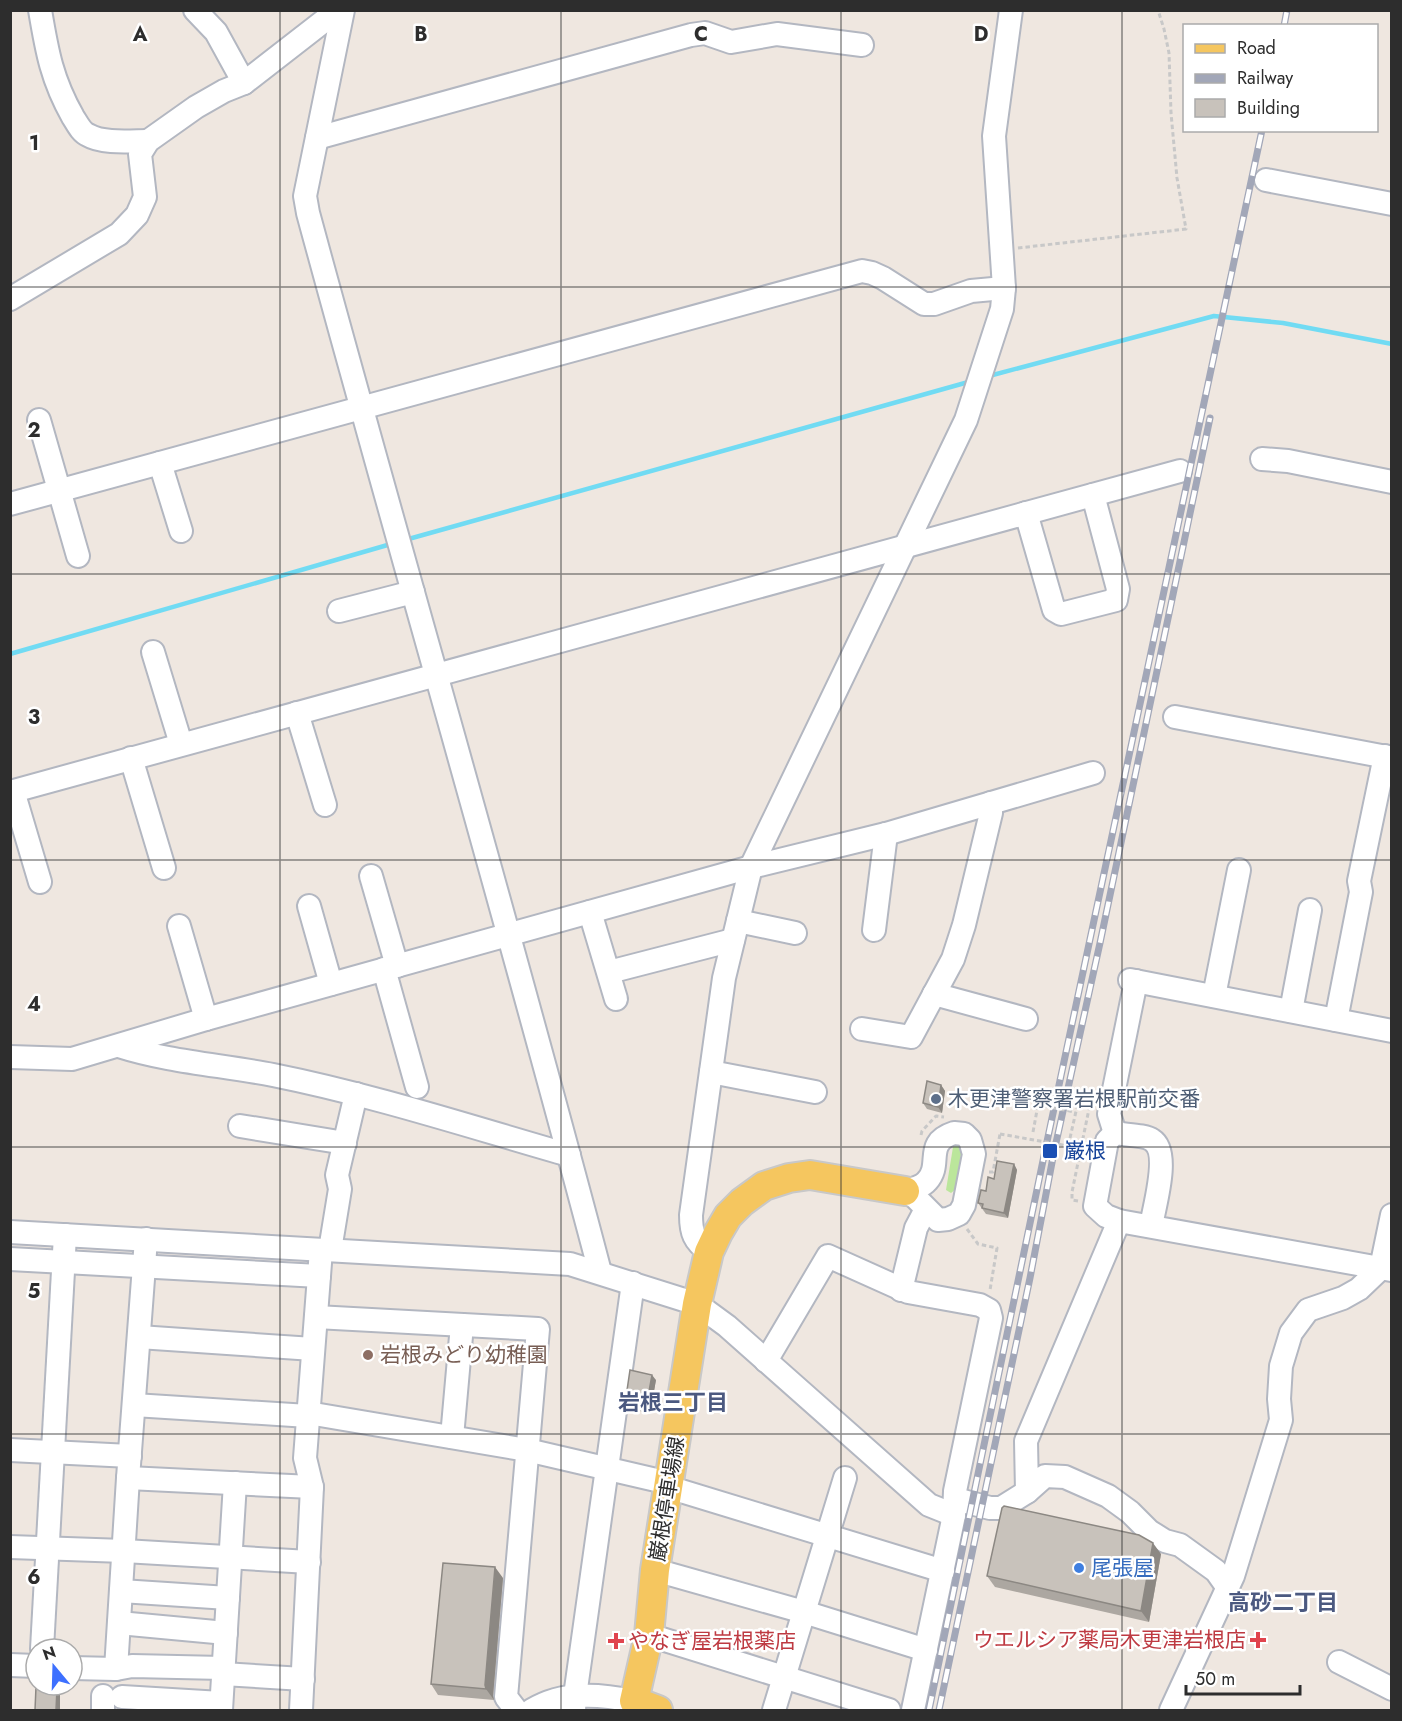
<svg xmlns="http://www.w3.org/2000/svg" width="1402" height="1721" font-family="Jost,'Noto Sans JP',sans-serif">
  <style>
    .green { fill: #bbe69b }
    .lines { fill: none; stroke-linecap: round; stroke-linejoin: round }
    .stream { stroke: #71dbf3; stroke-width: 4.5 }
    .minor-casing { stroke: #b3b7c1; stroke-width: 26 }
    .major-casing { stroke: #c8c8c8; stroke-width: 32 }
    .path { stroke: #c8c8c8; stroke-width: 3; stroke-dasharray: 4.5 3; stroke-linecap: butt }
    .minor { stroke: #fff; stroke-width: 22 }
    .major { stroke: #f5c65f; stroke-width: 28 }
    .rail-casing { stroke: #a2a7b8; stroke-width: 7 }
    .rail { stroke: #fff; stroke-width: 4.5; stroke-dasharray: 14; stroke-linecap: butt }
    .path-bridge { stroke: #c8c8c8; stroke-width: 3; stroke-dasharray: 4.5 3; stroke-linecap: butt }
    .wall { fill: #aca7a1 }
    .shaded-wall { fill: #8c8883 }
    .building { fill: #c8c2bb; stroke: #8c8883; stroke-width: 1.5 }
    .grid { fill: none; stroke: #2d2d2d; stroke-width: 1.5; stroke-opacity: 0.55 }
    .service-dot { fill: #5c6f8a; stroke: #fff; stroke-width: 2 }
    .transit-dot { fill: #1a4fb4; stroke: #fff; stroke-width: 2 }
    .education-dot { fill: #8d6e63; stroke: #fff; stroke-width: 2 }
    .shop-dot { fill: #3f7fe0; stroke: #fff; stroke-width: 2 }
    .health-dot { fill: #e0444e; stroke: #fff; stroke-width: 2 }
    .labels { text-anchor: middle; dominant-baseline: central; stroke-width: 5; stroke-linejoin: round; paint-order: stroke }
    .service-label { font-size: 21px; fill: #4e5e75; stroke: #fff; text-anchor: start }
    .transit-label { font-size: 21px; fill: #164399; stroke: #fff; text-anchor: start }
    .education-label { font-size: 21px; fill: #785e54; stroke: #fff; text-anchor: start }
    .street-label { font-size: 21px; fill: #2d2d2d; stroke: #fff }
    .shop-label { font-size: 21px; fill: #366cbe; stroke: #fff; text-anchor: start }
    .health-label { font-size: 21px; fill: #be3a42; stroke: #fff; text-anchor: end }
    .neighbourhood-label { font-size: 22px; font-weight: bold; fill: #4b5980; stroke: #fff }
    .grid-label { font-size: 20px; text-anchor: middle; font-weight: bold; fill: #2d2d2d; stroke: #fff; stroke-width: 5; stroke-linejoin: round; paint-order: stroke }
  </style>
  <rect width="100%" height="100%" fill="#efe7e0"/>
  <polygon class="green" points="957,1143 962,1147 956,1189 951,1193 946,1190 953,1147"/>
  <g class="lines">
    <g class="stream">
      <polyline points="989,376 1214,316 1283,323 1392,344"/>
      <polyline points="405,540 972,381"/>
      <polyline points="10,654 391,544"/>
    </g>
    <g class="minor-casing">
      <g id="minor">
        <path d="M40,10C47,52 52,80 73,117C77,123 81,132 88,135C103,144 131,141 148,141"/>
        <polyline points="195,10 216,32 244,83"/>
        <path d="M343,10L305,196L308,213C404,567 507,918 600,1272"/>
        <polyline points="317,138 691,35 705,33 731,42 777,34 862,45"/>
        <polyline points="1266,180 1392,204"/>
        <polyline points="10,299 119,234 137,215 145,197 140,154 148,141 196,107 224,91 244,83 338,10"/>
        <polyline points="39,420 78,556"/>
        <polyline points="1262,459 1288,461 1392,482"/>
        <polyline points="160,463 181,531"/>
        <polyline points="10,504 862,271 872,273 883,278 924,304 934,304 971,291 1004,288"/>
        <polyline points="1026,513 1054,610 1061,614 1116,600 1118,589 1093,495"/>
        <polyline points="339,611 413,592"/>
        <polyline points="153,652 181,744"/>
        <polyline points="297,713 325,805"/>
        <polyline points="1175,717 1392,758"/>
        <polyline points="131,758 164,868"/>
        <polyline points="13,791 40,882"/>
        <polyline points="10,792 1180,471"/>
        <polyline points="371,876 397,966"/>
        <polyline points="309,906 331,984"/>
        <polyline points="590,912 616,999"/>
        <polyline points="738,921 795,933"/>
        <polyline points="179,926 206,1019"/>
        <polyline points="874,930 886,834"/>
        <polyline points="384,969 417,1087"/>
        <polyline points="609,972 733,940"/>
        <polyline points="1130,980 1392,1031"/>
        <polyline points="934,994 1026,1019"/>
        <polyline points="1214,996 1239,870"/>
        <polyline points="1291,1011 1310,910"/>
        <polyline points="1336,1020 1361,892 1359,881 1385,756"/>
        <polyline points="862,1029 911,1037 953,959 964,925 991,813 991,803"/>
        <path d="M119,1046C169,1062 222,1065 273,1075C373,1095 471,1127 569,1155"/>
        <polyline points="10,1057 72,1059 206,1019 751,867 886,834 1093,773"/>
        <polyline points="711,1072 815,1092"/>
        <polyline points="240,1126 345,1143"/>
        <path d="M954,1133L964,1134L970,1140L974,1154L964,1205L959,1214L948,1219L938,1220L915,1197L905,1191C913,1189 922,1187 927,1181C943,1164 923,1143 954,1133Z"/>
        <polyline points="1115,1133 1109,1114 1136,981"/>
        <polyline points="1119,1221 1026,1441 1027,1492 1045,1476 1065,1477 1108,1496 1130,1512 1149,1531 1165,1541 1180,1545 1216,1571 1228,1588"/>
        <path d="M1151,1226C1154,1207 1171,1152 1152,1140C1145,1135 1124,1135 1115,1133L1107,1141L1095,1206L1106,1216L1119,1221L1391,1270"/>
        <polyline points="10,1232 570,1264 697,1304 727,1326 929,1505 954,1515"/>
        <polyline points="330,1250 340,1189 337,1175 356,1094"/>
        <path d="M709,1252C694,1241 691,1233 691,1215L724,978L751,867L966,420L1002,309L1004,288L994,136L1011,10"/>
        <polyline points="10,1259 319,1276"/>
        <polyline points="901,1290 916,1228 926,1209"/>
        <polyline points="316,1317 538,1329 506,1697 516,1710"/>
        <polyline points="139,1337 313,1349"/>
        <polyline points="766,1361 828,1256 908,1292 980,1305 989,1310 991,1318 955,1491 954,1515 913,1710"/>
        <polyline points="134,1405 308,1416"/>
        <polyline points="308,1413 527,1450 669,1483"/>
        <polyline points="452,1437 462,1325"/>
        <polyline points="10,1450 130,1456"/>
        <polyline points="128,1478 312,1487"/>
        <polyline points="668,1487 943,1571"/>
        <polyline points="955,1499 990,1508 1001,1508 1027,1492"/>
        <polyline points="10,1547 124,1551 309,1562"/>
        <polyline points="655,1570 804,1612 926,1650"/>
        <polyline points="121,1591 228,1598"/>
        <polyline points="119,1623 226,1633"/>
        <polyline points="649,1635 889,1710"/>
        <polyline points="42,1649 65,1235"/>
        <polyline points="1339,1662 1392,1689"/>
        <polyline points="10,1665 36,1666"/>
        <polyline points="72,1668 116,1669 132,1666 223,1668"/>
        <polyline points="116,1669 128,1478 146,1239"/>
        <polyline points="223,1674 303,1679"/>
        <polyline points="122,1697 221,1703"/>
        <polyline points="103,1710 103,1696"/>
        <polyline points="221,1710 235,1483"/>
        <polyline points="301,1710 312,1487 305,1458 321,1250"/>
        <path d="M532,1710C564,1691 599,1694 634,1701"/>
        <polyline points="574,1710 575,1696 633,1283"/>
        <polyline points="774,1710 845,1478"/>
        <polyline points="1171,1710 1233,1576 1281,1420 1279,1399 1281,1366 1291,1333 1308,1310 1343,1298 1359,1289 1381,1268 1392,1215"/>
      </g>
    </g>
    <g class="major-casing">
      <polyline id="major" points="658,1710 634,1701 649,1635 655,1570 697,1304 709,1252 718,1233 728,1216 742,1202 764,1186 789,1178 810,1175 905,1191"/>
    </g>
    <g class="path">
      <polyline points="1018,248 1186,229 1177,178 1171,113 1169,53 1164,29 1158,10"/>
      <polyline points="1033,1132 1038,1105"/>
      <polyline points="921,1135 922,1131 936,1116 944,1117"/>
      <polyline points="1070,1138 1081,1089"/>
      <polyline points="989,1172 993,1172 1000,1134"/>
      <polyline points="1078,1201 1072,1200 1072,1192 1090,1104 1093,1105"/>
      <polyline points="967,1229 978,1244 997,1248 990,1290"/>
    </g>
    <use href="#minor" class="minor"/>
    <use href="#major" class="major"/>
    <g class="rail-casing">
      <g id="rail">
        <polyline points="1284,26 1287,10"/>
        <polyline points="929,1710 1045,1151 1262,130"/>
        <polyline points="939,1710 1030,1278 1054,1152 1100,943 1210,418"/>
      </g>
    </g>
    <use href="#rail" class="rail"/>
    <g class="path-bridge">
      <polyline points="1038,1105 1075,1112"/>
      <polyline points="1000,1134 1080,1148"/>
    </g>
  </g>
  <g class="wall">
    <polygon points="941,1085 945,1091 942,1113 927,1109 923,1103"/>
    <polygon points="1014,1164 1017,1170 1008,1218 986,1214 978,1203 994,1179"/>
    <polygon points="656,1380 650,1413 629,1409 625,1404"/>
    <polygon points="1161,1554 1149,1622 995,1587 987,1576"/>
    <polygon points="503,1578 493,1696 494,1700 438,1695 431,1684"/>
  </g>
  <g class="shaded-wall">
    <polygon points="941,1085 945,1091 942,1113 938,1107"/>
    <polygon points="1014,1164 1017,1170 1008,1218 1004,1213"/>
    <polygon points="652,1375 656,1380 650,1413 646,1408"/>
    <polygon points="1153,1543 1161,1554 1149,1622 1141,1611"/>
    <polygon points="495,1567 503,1578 493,1696 494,1700 486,1689 485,1685"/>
    <polygon points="57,1688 60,1694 60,1710 56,1710"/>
  </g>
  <g class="building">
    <polygon points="927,1081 941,1085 938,1107 923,1103"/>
    <polygon points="997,1161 1014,1164 1004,1213 982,1208 983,1204 978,1203 981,1190 986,1191 988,1177 994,1179"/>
    <polygon points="630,1370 652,1375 646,1408 625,1404"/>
    <polygon points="1004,1506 1139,1535 1153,1543 1141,1611 987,1576 1002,1508"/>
    <polygon points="443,1563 495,1567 485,1685 486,1689 431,1684"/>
    <polygon points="36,1687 57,1688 56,1710 35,1710"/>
  </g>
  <path class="grid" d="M280,10V1710M561,10V1710M841,10V1710M1122,10V1710M10,287H1392M10,574H1392M10,860H1392M10,1147H1392M10,1434H1392"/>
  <circle class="service-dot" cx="936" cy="1099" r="6"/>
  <rect class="transit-dot" x="1042" y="1143" width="16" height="16" rx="3"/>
  <circle class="education-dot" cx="368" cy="1355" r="6"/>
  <circle class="shop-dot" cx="1079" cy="1568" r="6"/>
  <g class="health-dot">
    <path d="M1255 1631h6v6h6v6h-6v6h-6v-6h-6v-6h6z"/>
    <path d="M613 1632h6v6h6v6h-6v6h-6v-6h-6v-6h6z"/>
  </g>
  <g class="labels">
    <g class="service-label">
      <text x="948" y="1099">木更津警察署岩根駅前交番</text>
    </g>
    <g class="transit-label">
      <text x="1064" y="1151">巌根</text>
    </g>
    <g class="education-label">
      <text x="380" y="1355">岩根みどり幼稚園</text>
    </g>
    <g class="street-label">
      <text transform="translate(667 1499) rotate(-81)">巌根停車場線</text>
    </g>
    <g class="shop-label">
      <text x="1091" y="1568">尾張屋</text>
    </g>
    <g class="health-label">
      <text x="1246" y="1640">ウエルシア薬局木更津岩根店</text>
      <text x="628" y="1641" text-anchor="start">やなぎ屋岩根薬店</text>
    </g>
    <g class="neighbourhood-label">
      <text x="673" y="1402">岩根三丁目</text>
      <text x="1283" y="1602">高砂二丁目</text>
    </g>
  </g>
  <g class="grid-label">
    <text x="140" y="41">A</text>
    <text x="421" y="41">B</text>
    <text x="701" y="41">C</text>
    <text x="981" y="41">D</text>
    <text x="34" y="150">1</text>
    <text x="34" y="437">2</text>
    <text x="34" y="724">3</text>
    <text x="34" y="1011">4</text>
    <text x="34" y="1298">5</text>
    <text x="34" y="1584">6</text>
  </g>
  <rect width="1402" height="1721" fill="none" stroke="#2d2d2d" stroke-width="24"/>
  <rect x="1183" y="24" width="195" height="108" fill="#ffffff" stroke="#ababab" stroke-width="1.5"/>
  <rect x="1195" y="44" width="30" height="9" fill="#f5c65f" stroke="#ababab" stroke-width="1.5"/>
  <text x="1237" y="54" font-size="18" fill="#2d2d2d">Road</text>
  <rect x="1195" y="74" width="30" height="9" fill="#a2a7b8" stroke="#ababab" stroke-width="1.5"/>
  <text x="1237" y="84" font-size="18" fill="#2d2d2d">Railway</text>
  <rect x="1195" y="99" width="30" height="18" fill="#c8c2bb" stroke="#ababab" stroke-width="1.5"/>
  <text x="1237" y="114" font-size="18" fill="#2d2d2d">Building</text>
  <g transform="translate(54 1667) rotate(341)"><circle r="28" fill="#ffffff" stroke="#ababab" stroke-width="1.5"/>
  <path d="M0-4.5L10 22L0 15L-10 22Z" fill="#3d70ff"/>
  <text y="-9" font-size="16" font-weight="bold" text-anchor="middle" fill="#2d2d2d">N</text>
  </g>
  <path d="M1186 1685v9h114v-9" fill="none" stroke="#2d2d2d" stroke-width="3"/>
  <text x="1195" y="1685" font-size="18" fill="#2d2d2d" stroke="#ffffff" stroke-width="4.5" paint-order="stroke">50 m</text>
</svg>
